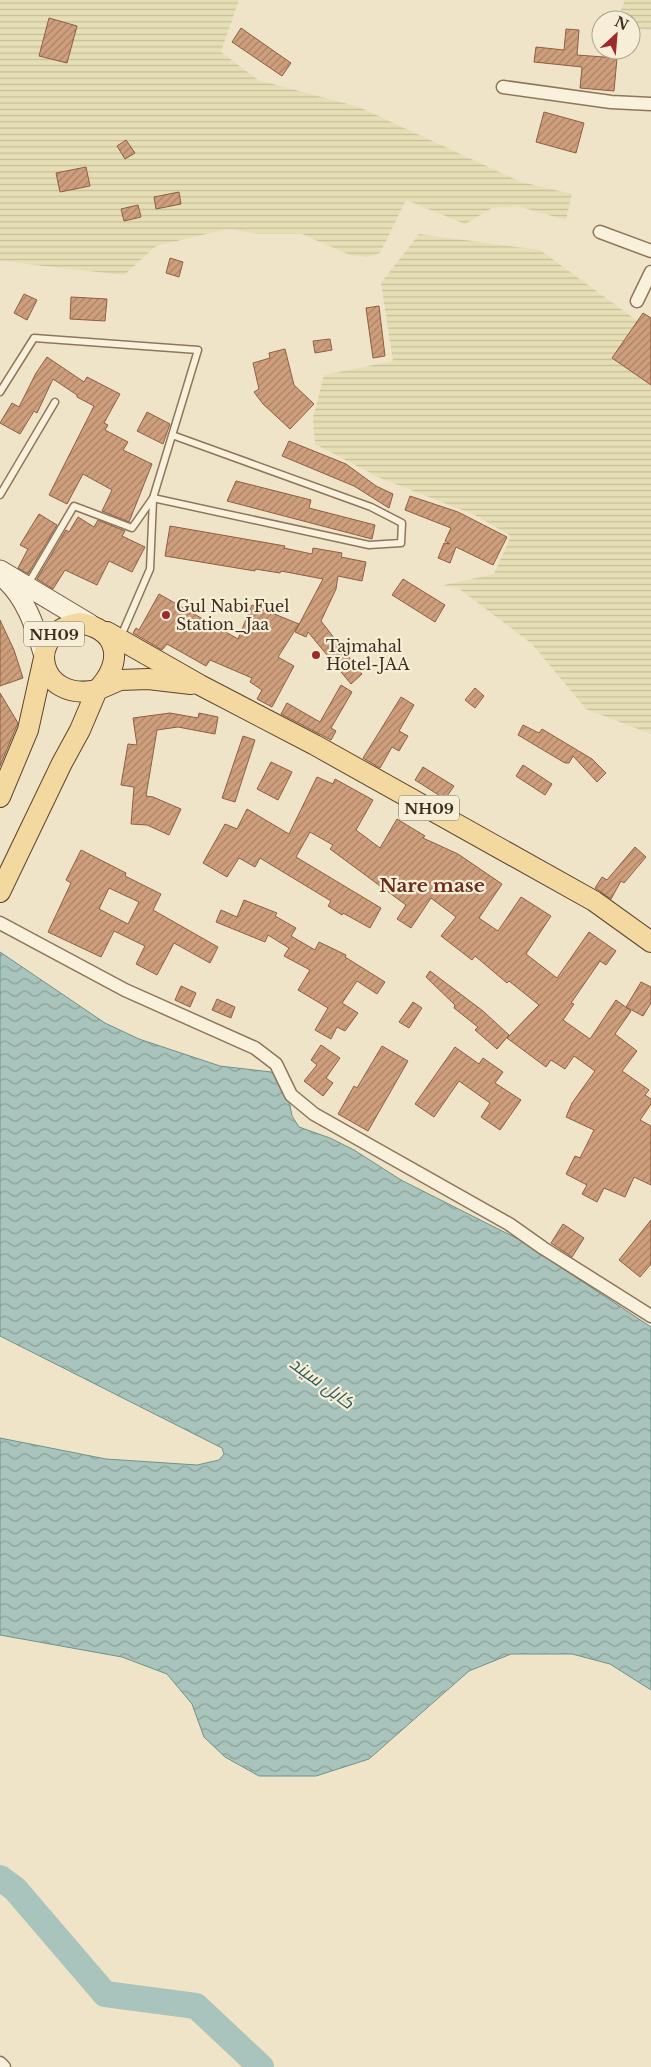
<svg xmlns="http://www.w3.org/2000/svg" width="651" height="2067" font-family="'Libre Baskerville',Cairo,serif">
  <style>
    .farmland { fill: url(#farmland-rules) }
    .water { fill: url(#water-waves); stroke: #6f938a }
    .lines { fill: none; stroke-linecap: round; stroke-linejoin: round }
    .river { stroke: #a9c4bc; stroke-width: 26 }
    .building { fill: url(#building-hatch); stroke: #8d5f41; fill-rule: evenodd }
    .lane-casing { stroke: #8d765c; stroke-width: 9 }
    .street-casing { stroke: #8d765c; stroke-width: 15 }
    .secondary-casing { stroke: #6f573f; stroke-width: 21 }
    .primary-casing { stroke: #5b4430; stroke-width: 22 }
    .lane { stroke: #faf1dc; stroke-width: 6 }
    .street { stroke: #faf1dc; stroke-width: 12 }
    .secondary { stroke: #faf1dc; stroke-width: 19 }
    .primary { stroke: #f3d9a0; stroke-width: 20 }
    .poi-dot { fill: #9e2a2b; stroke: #f7eed8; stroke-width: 2 }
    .labels { text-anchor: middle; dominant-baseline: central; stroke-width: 4.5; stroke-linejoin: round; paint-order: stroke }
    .shield { fill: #f7eed8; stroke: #756857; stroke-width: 1 }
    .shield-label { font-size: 15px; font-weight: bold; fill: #3d2e20 }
    .poi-label { font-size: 16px; fill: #3d2e20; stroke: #f7eed8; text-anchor: start }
    .water-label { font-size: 18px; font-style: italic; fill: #2f5d5a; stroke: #f7eed8 }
    .quarter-label { font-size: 19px; font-weight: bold; fill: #6b2e1e; stroke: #f7eed8 }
  </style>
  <defs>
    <pattern id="farmland-rules" width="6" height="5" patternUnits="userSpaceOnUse" patternTransform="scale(1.25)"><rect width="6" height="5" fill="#e6deb5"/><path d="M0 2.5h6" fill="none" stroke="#c6bf9b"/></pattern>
    <pattern id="water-waves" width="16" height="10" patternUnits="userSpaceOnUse" patternTransform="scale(1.25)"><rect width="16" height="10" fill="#a9c4bc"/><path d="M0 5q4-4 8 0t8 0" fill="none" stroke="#8ba098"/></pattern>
    <pattern id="building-hatch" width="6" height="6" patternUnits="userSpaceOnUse" patternTransform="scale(1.25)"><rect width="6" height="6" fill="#cf9f7d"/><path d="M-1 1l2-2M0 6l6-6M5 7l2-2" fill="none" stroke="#a98266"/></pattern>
  </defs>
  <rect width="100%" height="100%" fill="#f0e4c8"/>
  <g class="farmland">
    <polygon points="0,0 239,0 221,52 258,80 359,107 521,182 572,194 566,220 517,206 492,208 465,224 406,200 380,253 368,257 350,255 302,234 258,234 227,229 156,246 124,275 0,261"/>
    <polygon points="625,0 651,0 651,30 631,29 631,20 617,20"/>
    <polygon points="419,234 540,250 639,322 651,329 651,734 586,709 532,644 458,588 440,586 494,574 511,536 475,515 380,478 315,444 313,418 324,375 393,361 381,283"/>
  </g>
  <polygon class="water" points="0,952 105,1023 139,1039 220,1066 271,1072 277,1076 289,1100 292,1116 299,1127 330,1138 354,1150 401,1180 518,1239 651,1327 651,1690 610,1664 572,1654 511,1654 469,1671 369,1759 316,1776 259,1776 225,1757 204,1737 192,1704 167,1674 122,1657 0,1635 0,1438 106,1459 197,1465 219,1460 224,1454 222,1448 0,1336"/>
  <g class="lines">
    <polyline class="river" points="0,1878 15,1889 105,1994 196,2006 261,2067"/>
  </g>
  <g class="building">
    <polygon points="49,18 77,26 67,63 39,56"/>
    <polygon points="241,28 291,63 282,76 232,42"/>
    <polygon points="566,29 579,30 577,55 617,58 614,91 580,88 582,67 534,62 536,47 564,50"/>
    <polygon points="544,112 584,123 576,153 536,142"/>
    <polygon points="126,140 135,153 125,159 117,146"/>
    <polygon points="86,167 90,186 60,192 56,173"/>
    <polygon points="179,192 181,204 156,209 154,197"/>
    <polygon points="138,205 141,217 124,221 121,209"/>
    <polygon points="170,258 183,262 179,277 166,273"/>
    <polygon points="24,294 37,300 27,320 14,313"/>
    <polygon points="71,297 107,299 105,321 70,319"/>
    <polygon points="379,306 385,356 373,358 366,308"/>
    <polygon points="643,313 651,318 651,385 612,358"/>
    <polygon points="330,339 332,350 315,353 313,341"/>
    <polygon points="285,349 294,385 314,404 290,429 263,404 254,392 259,389 253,363 270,358 269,353"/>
    <polygon points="47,357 84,382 87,377 120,394 104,423 108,425 105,430 128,442 123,450 152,464 129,522 102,511 112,490 83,474 67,504 49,495 94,406 77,397 77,395 53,379 37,413 34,411 20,434 0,423 12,403 19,407 36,373"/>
    <polygon points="147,412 170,424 163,444 137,431"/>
    <polygon points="289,441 346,464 376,486 393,494 389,508 354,486 282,456"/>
    <polygon points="236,481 311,500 309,508 375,525 372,539 227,501"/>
    <polygon points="410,496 458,512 507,537 493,565 456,547 450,563 438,558 444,543 450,544 445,541 451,528 405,510"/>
    <polygon points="39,514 57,525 28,574 18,568 28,549 20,545"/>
    <polygon points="78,517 94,527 98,520 125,531 122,536 145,547 132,572 109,561 97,585 65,570 53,589 37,579 66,530 69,532"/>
    <polygon points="170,526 285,546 284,548 312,554 313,548 342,553 341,557 366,562 362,581 338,576 336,589 321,621 362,674 351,684 308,632 306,637 295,632 323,579 281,571 280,573 255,569 255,571 165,556"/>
    <polygon points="403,579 445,605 435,622 392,595"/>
    <polygon points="159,594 238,639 252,605 299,624 278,657 294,666 272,707 257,699 262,690 250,682 252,678 210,660 206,666 167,644 162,650 133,633 136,628 139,630"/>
    <polygon points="0,620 14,650 23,678 0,686"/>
    <polygon points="341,685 352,692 331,728 336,731 331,740 281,714 287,703 320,722"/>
    <polygon points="475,688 484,696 475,708 465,700"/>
    <polygon points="0,693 18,723 0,766"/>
    <polygon points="401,697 414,705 399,731 408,736 399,751 392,747 380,768 363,758"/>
    <polygon points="170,713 198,718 199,713 218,717 215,734 178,727 157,730 146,796 153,797 181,809 169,835 147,825 131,824 134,787 121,785 128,744 137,745 133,718"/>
    <polygon points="523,725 539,733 542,729 592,759 606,773 597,782 573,756 569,763 565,763 518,735"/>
    <polygon points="243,736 255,740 235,802 222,798"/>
    <polygon points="271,762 292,772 278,800 257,789"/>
    <polygon points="523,765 552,784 545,795 516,776"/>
    <polygon points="423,767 454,786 445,799 415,780"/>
    <polygon points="317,777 333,784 335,779 373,800 356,830 380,848 397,819 425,836 423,838 458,854 502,884 479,918 498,931 521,897 551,916 526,954 557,978 589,932 616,951 606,965 600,961 571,1003 574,1004 563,1020 590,1039 616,1000 631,1011 615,1034 637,1051 622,1071 649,1090 645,1095 651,1099 651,1104 640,1120 651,1126 651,1185 634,1177 625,1197 604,1188 597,1202 582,1194 587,1185 566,1174 575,1156 580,1158 594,1130 566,1117 572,1103 595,1071 574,1056 565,1069 551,1060 546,1067 507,1038 539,1005 509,981 507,983 475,956 472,960 441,936 456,917 431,898 411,928 397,919 406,905 330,849 333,845 310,832 296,857 381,908 370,928 343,913 342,915 328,906 331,901 260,858 255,867 239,858 227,877 203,863 225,824 237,829 247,809 289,834"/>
    <polygon points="635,847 646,857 624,883 621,881 611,899 595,888 602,877 607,880"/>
    <path d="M81,850L126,873L125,876L161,894L153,910L218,947L210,963L174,943L157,975L136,964L145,946L114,931L101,957L48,932L71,883L66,880ZM109,888L139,902L128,924L99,909Z"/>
    <polygon points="244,900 277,913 275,916 296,928 291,936 315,950 319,942 346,955 345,957 385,982 377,994 357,981 342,1003 358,1013 345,1031 337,1027 331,1039 315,1030 328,1008 298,990 310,970 284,956 289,948 268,935 265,942 216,922 221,910 237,917"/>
    <polygon points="430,971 483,1011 509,1035 497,1049 475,1030 478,1027 454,1008 455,1005 426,977"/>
    <polygon points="641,982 651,987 651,1003 643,1016 626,1007"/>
    <polygon points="181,986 196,993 190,1007 175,1000"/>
    <polygon points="217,999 235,1007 231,1018 212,1010"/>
    <polygon points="413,1002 422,1008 409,1028 399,1022"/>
    <polygon points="321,1045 340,1058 326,1078 333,1083 323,1096 304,1081 317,1065 311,1060"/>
    <polygon points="382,1046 408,1061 368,1131 338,1114 354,1086 357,1088"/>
    <polygon points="455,1047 479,1064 483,1058 503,1072 495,1083 521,1100 500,1130 481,1117 490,1103 459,1081 434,1117 415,1104"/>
    <polygon points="651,1220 651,1264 640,1277 619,1260"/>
    <polygon points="563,1224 584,1238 572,1257 551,1243"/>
  </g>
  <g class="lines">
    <g class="lane-casing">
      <g id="lane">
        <polyline points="0,392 34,338 198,350 153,498 369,545 401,543 402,523 371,507 172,435"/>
        <polyline points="0,495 55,402"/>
        <polyline points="28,584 74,506 132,528 153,498"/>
        <polyline points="121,636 150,569 153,500"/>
      </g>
    </g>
    <g class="street-casing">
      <g id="street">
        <polyline points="503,87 611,102 651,104"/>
        <polyline points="600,232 651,251"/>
        <polyline points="637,301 651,272"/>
        <polyline points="0,923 125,990 255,1048 276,1064 291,1095 314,1114 509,1224 543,1248 651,1316"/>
        <polyline points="0,2063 4,2067"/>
      </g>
    </g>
    <g class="secondary-casing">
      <g id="secondary">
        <polyline points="0,570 90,624"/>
        <path d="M1,576C26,596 35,627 44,656"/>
      </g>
    </g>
    <g class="primary-casing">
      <g id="primary">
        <path d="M79,623C120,629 124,663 97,690C37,703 24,632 79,623Z"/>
        <polyline points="103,632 107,632 200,685 315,745 594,901 651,942"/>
        <polyline points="0,797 28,730 44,658"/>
        <polyline points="0,892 62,763 80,730 97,690 120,680 148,679 191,684"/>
      </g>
    </g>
    <use href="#lane" class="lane"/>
    <use href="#street" class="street"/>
    <use href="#secondary" class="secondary"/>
    <use href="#primary" class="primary"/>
  </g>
  <g class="poi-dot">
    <circle cx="166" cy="615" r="5"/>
    <circle cx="316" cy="655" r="5"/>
  </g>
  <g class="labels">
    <g class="shield">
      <rect x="24" y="621.5" width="60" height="25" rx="4"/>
      <rect x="399" y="795.5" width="60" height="25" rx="4"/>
    </g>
    <g class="shield-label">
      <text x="54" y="634">NH09</text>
      <text x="429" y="808">NH09</text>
    </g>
    <g class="poi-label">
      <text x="176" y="606">Gul Nabi Fuel<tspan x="176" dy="18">Station_Jaa</tspan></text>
      <text x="326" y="646">Tajmahal<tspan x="326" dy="18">Hotel-JAA</tspan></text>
    </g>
    <g class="water-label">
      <text transform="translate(322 1383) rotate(36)">کابل سيند</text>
    </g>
    <g class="quarter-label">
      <text x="432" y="885">Nare mase</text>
    </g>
  </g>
  <g transform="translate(616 35) rotate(26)"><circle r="24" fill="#f7eed8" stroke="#ada18e"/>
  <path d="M0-4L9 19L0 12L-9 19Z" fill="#9e2a2b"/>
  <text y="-8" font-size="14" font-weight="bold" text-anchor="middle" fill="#3d2e20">N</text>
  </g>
</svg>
